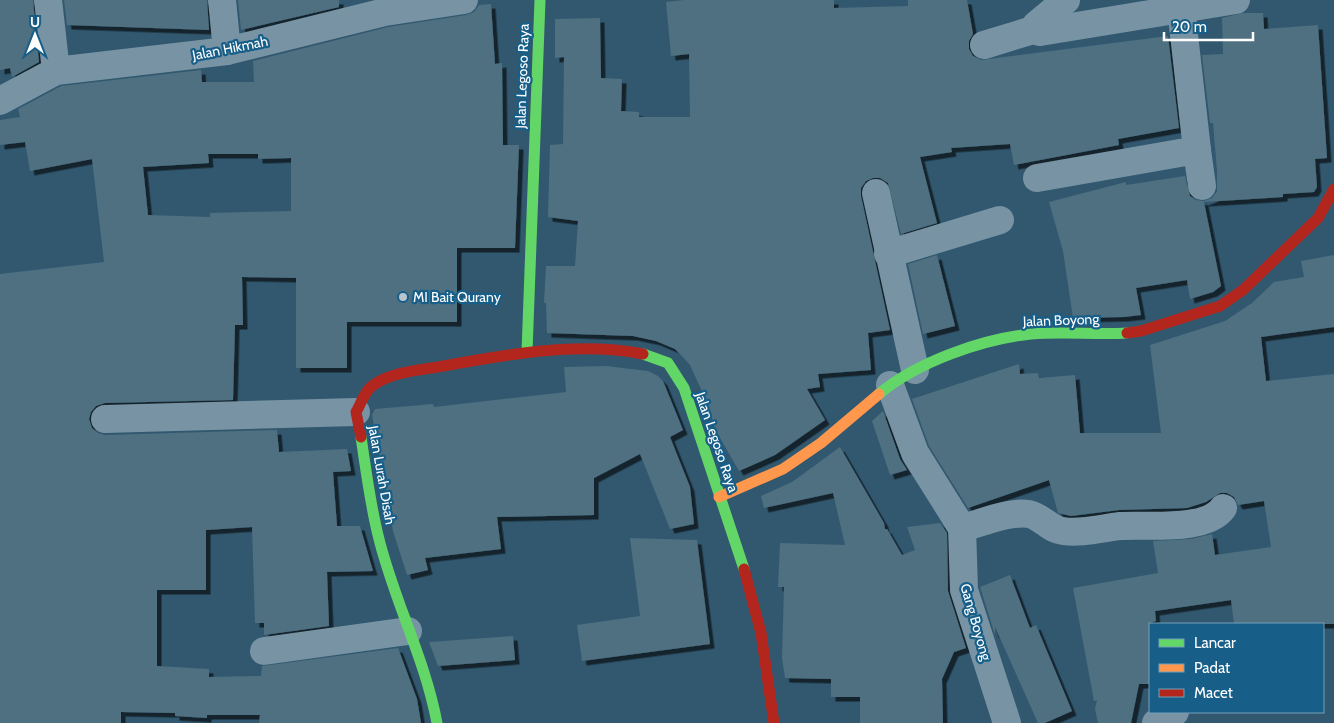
<svg xmlns="http://www.w3.org/2000/svg" width="1334" height="723" font-family="Cabin,sans-serif">
  <style>
    .building { fill: #4f6f81; fill-rule: evenodd; filter: url(#shadow) }
    .lines { fill: none; stroke-linecap: round; stroke-linejoin: round }
    .street { stroke: #7894a4; stroke-width: 28 }
    .fast { stroke: #63d668; stroke-width: 11 }
    .slow { stroke: #ff974d; stroke-width: 11 }
    .jam { stroke: #b3261e; stroke-width: 11 }
    .poi-dot { fill: #b7c5cd; stroke: #175f89; stroke-width: 2 }
    .labels { text-anchor: middle; dominant-baseline: central; stroke-width: 4.5; stroke-linejoin: round; paint-order: stroke }
    .street-label { font-size: 14px; fill: #fff; stroke: #175f89 }
    .poi-label { font-size: 14px; fill: #fff; stroke: #175f89; text-anchor: start }
  </style>
  <defs>
    <filter id="shadow"><feDropShadow dx="4.5" dy="4.5" stdDeviation="0" flood-color="#0009"/></filter>
  </defs>
  <rect width="100%" height="100%" fill="#31586f"/>
  <g class="building">
    <polygon points="0,0 33,0 39,62 12,77 10,68 0,70"/>
    <polygon points="64,0 207,0 209,30 67,25"/>
    <polygon points="238,0 339,0 339,7 241,30"/>
    <polygon points="684,0 834,0 834,8 908,6 908,0 967,0 973,34 969,41 969,49 973,56 981,60 1168,36 1179,128 1118,139 1119,145 1014,165 1010,144 951,148 952,152 920,157 937,223 901,234 888,183 880,178 873,178 866,181 861,188 861,196 890,330 868,333 871,370 818,374 820,387 807,389 825,420 775,455 739,471 716,431 706,400 690,365 675,349 656,341 633,336 547,333 546,303 544,303 546,266 575,266 578,221 548,217 550,145 563,144 564,57 555,58 555,19 600,18 601,78 622,79 621,111 639,112 639,117 690,117 689,54 671,56 666,2"/>
    <path d="M491,4L495,64L502,63L503,145H519L515,248H457V322H347V368H296V278L242,277L243,325H235L233,400L105,403L96,406L91,412L89,419L92,428L98,433L105,435L277,430L279,452L347,449L351,471L333,472L337,526H360L373,571L327,572L329,626L264,635V623H255L252,527L206,530V590H157V666L209,669V677L261,676L262,666L398,648L417,699L421,723H259L260,715H207V718L175,716V713L121,712V723H0V274L104,262L92,159L30,171L25,142L0,145V120L20,117L18,109L61,86L201,70L202,82H254L253,61L388,27L466,15L474,12L479,5ZM208,154H258V159L291,158V211L210,213V217L148,215L143,167L209,163Z"/>
    <polygon points="1243,13 1263,13 1264,29 1318,25 1327,158 1315,159 1317,187 1314,192 1283,194 1283,197 1204,202 1221,286 1213,292 1190,299 1187,280 1136,288 1141,315 1124,317 1073,318 1063,251 1049,202 1126,182 1126,185 1185,176 1190,196 1196,200 1204,201 1212,198 1217,191 1217,171 1213,123 1210,123 1202,55 1223,54 1222,18"/>
    <polygon points="937,255 955,326 923,334 908,264"/>
    <polygon points="1334,255 1334,327 1261,337 1266,381 1334,374 1334,624 1234,624 1231,600 1155,611 1156,621 1150,623 1150,684 1139,684 1131,723 1098,723 1095,709 1097,700 1094,701 1073,588 1158,573 1153,541 1191,539 1212,534 1215,555 1271,547 1264,501 1238,505 1234,497 1227,493 1220,493 1206,502 1187,508 1119,510 1071,516 1058,513 1049,480 968,508 929,446 912,399 1019,364 1020,374 1038,373 1039,378 1075,375 1080,433 1161,433 1150,345 1225,321 1252,303 1274,282 1304,277 1301,261"/>
    <polygon points="606,366 648,371 658,376 663,381 683,430 670,437 690,487 694,524 670,529 640,454 594,478 594,515 497,517 501,549 425,558 428,570 407,575 393,531 372,415 375,409 433,404 434,407 566,392 564,367"/>
    <polygon points="883,411 900,459 907,470 890,475 872,421"/>
    <polygon points="840,447 884,523 885,529 887,529 902,555 915,550 907,527 940,523 947,533 948,591 966,648 954,652 942,679 943,723 860,723 860,697 831,697 831,679 785,678 782,658 784,587 778,587 780,543 845,545 833,493 764,508 761,496 792,482"/>
    <polygon points="630,538 697,540 710,644 582,661 577,625 640,616"/>
    <polygon points="1010,575 1030,628 1036,625 1072,711 1045,723 1038,723 995,627 995,635 980,587"/>
    <polygon points="513,636 515,660 438,666 429,642"/>
  </g>
  <g class="lines">
    <g class="street">
      <polyline points="48,0 56,71"/>
      <polyline points="222,0 227,51"/>
      <polyline points="1033,30 1036,25 1066,0"/>
      <polyline points="984,45 1033,30 1040,32 1236,0"/>
      <polyline points="0,101 56,71 227,51 385,12 464,0"/>
      <polyline points="1197,150 1202,186"/>
      <polyline points="1037,178 1197,150 1181,8"/>
      <polyline points="876,193 915,370"/>
      <polyline points="888,254 1000,220"/>
      <polyline points="890,385 915,453 962,528 964,590 1007,723"/>
      <polyline points="105,419 356,412"/>
      <path d="M962,528C982,523 1008,511 1029,514C1041,516 1050,530 1063,531C1081,534 1102,528 1120,526C1146,524 1206,532 1223,508"/>
      <polyline points="264,651 408,631"/>
      <polyline points="1156,723 1175,712"/>
    </g>
    <g class="fast">
      <polyline points="527,352 540,0"/>
      <polyline points="643,354 668,363 684,388 744,569"/>
      <path d="M879,394C917,362 982,339 1031,334C1063,331 1095,335 1127,333"/>
      <path d="M361,437C366,470 370,503 378,535C393,599 425,658 437,723"/>
    </g>
    <polyline class="slow" points="719,497 783,469 821,443 879,394"/>
    <g class="jam">
      <polyline points="1127,333 1141,331 1220,306 1243,290 1318,218 1334,189"/>
      <path d="M361,437L356,412C361,404 364,392 372,386C389,373 417,370 438,367C503,355 577,341 643,354"/>
      <polyline points="744,569 761,633 774,723"/>
    </g>
  </g>
  <circle class="poi-dot" cx="403" cy="297" r="5"/>
  <g class="labels">
    <g class="street-label">
      <text transform="translate(230 48) rotate(-11)">Jalan Hikmah</text>
      <text transform="translate(522 76) rotate(-88)">Jalan Legoso Raya</text>
      <text transform="translate(1061 320) rotate(-2)">Jalan Boyong</text>
      <text transform="translate(717 442) rotate(71)">Jalan Legoso Raya</text>
      <text transform="translate(382 475) rotate(80)">Jalan Lurah Disah</text>
      <text transform="translate(976 622) rotate(74)">Gang Boyong</text>
    </g>
    <g class="poi-label">
      <text x="413" y="297">MI Bait Qurany</text>
    </g>
  </g>
  <rect x="1149" y="623" width="175" height="90" fill="#175f89" stroke="#749fb8"/>
  <rect x="1159" y="639" width="25" height="8" fill="#63d668" stroke="#749fb8"/>
  <text x="1194" y="648" font-size="15" fill="#ffffff">Lancar</text>
  <rect x="1159" y="664" width="25" height="8" fill="#ff974d" stroke="#749fb8"/>
  <text x="1194" y="673" font-size="15" fill="#ffffff">Padat</text>
  <rect x="1159" y="689" width="25" height="8" fill="#b3261e" stroke="#749fb8"/>
  <text x="1194" y="698" font-size="15" fill="#ffffff">Macet</text>
  <g transform="translate(35 35)" stroke="#175f89" stroke-width="4" paint-order="stroke">
  <path d="M0-4L9 19L0 12L-9 19Z" fill="#ffffff"/>
  <text y="-8" font-size="14" font-weight="bold" text-anchor="middle" fill="#ffffff">U</text>
  </g>
  <path d="M1164 32v8h89v-8" fill="none" stroke="#ffffff" stroke-width="2.5"/>
  <text x="1172" y="32" font-size="15" fill="#ffffff" stroke="#175f89" stroke-width="4" paint-order="stroke">20 m</text>
</svg>
